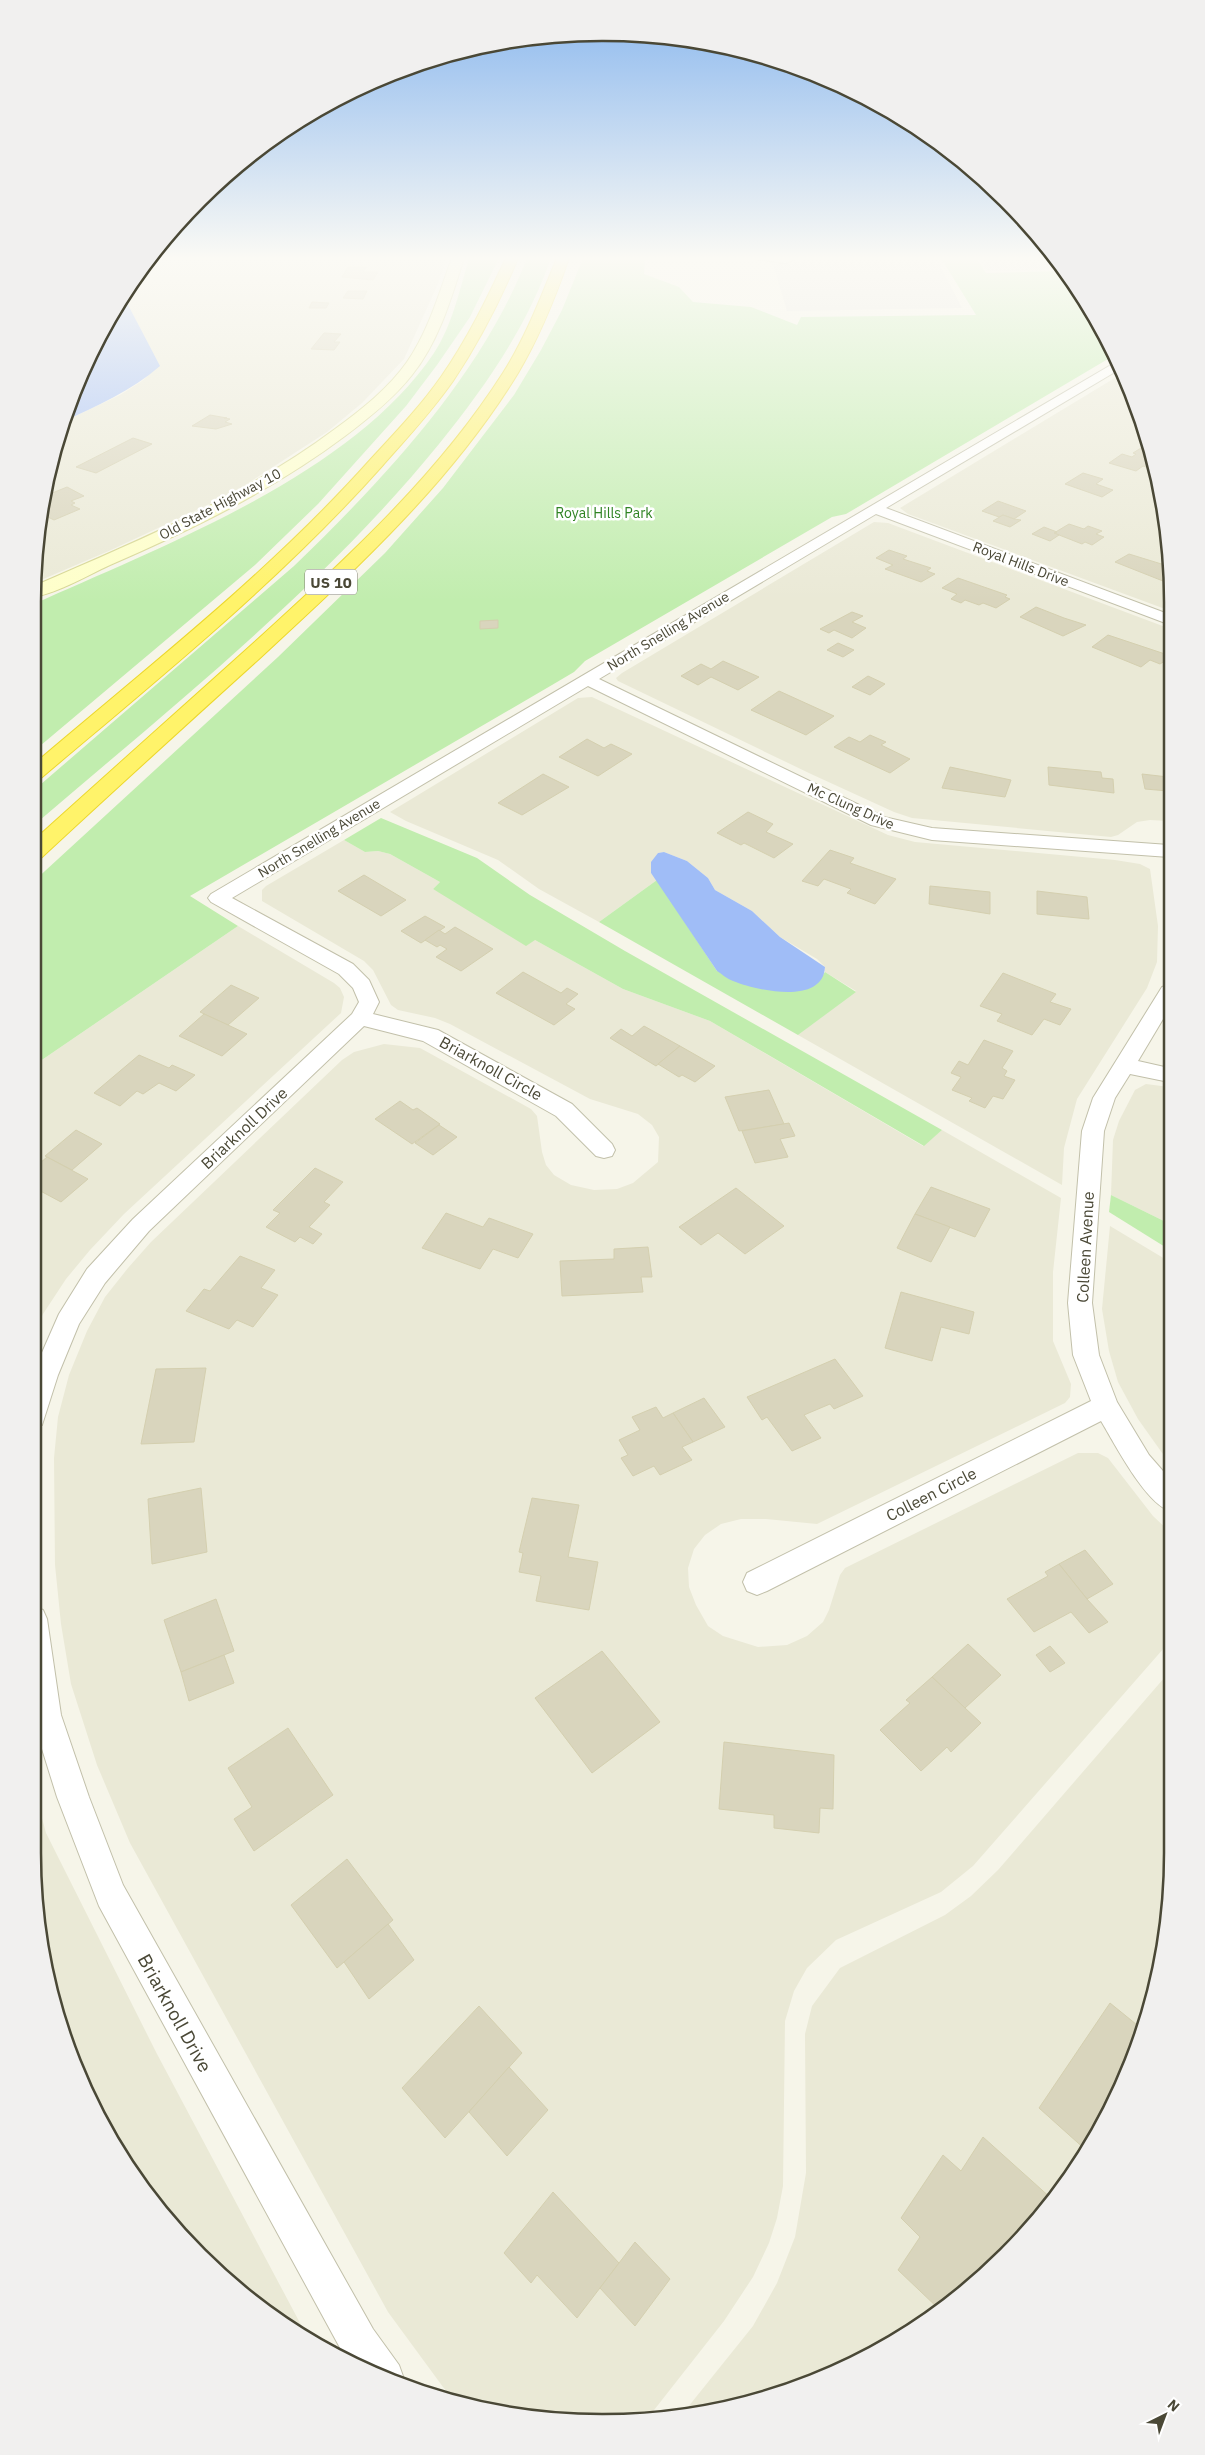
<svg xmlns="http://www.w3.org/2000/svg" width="1205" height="2455" font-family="'IBM Plex Sans',sans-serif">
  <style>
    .residential { fill: #eae9d6 }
    .green { fill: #c1edae }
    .parking { fill: #e7e6e1 }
    .water { fill: #a0bdf7 }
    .building { fill: #d9d5bd; stroke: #d4cfaf }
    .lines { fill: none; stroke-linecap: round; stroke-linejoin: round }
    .lane-casing { stroke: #c2c0aa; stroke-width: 3 }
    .street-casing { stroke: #c2c0aa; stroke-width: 2 }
    .secondary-casing { stroke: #d6d692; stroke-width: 2 }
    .highway-casing { stroke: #ecd72c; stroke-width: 2 }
    .lane { fill: #fff; fill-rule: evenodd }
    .street { fill: #fff; fill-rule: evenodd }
    .secondary { fill: #feffc9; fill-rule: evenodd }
    .highway { fill: #fff36a; fill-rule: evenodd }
    .labels { text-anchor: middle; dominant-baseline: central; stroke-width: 5; stroke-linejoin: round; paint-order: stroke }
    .far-street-label { font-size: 14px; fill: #4a4836; stroke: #fff }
    .far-park-label { font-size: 14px; fill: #2f8323; stroke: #fff }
    .shield { fill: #fff; stroke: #807f72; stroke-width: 1 }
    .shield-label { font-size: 15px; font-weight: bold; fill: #4a4836 }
    .street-label { font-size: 16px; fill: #4a4836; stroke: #fff }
    .near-street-label { font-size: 19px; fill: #4a4836; stroke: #fff }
    .rim { fill: none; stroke: #4a4836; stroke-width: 2.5 }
  </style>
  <rect width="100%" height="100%" fill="#f6f5e9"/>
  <g class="residential">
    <polygon points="155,258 447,258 437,286 404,359 362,403 327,432 233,493 111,550 34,583 34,565 52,455 65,421 120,395 142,381 159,366 125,299"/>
    <polygon points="1123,373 1129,385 1168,528 1168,610 908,514 900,508"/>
    <polygon points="874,522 888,523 1168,628 1168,821 1150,820 1137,822 1118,835 1111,837 912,818 894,812 811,774 618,681 616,678 622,673"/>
    <polygon points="592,697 888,835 915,842 1115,860 1140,864 1150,869 1158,926 1157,962 1147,988 1077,1099 1064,1148 1062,1185 798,1035 856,991 825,972 825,967 817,959 780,937 752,911 715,890 708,878 687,861 664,852 658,853 651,873 657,880 599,922 539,889 498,860 406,821 390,812 578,698"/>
    <polygon points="344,840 365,852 378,851 390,854 440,882 433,889 535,940 623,989 710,1021 923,1146 942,1130 1061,1198 1053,1272 1053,1341 1071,1384 1070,1397 1065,1403 817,1524 766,1519 741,1519 721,1524 705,1535 694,1549 688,1568 689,1587 696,1605 708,1626 723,1636 758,1647 787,1645 807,1636 823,1622 829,1610 840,1575 845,1568 1078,1453 1098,1453 1108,1458 1153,1516 1170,1532 1171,1640 973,1866 941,1892 836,1940 807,1968 794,1991 785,2021 783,2186 777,2218 769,2243 753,2277 724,2321 647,2419 566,2421 491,2411 454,2400 443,2387 388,2312 130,1843 97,1765 71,1684 61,1624 55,1565 54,1458 58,1417 69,1375 87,1331 105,1297 128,1268 151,1242 342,1060 354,1052 384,1044 420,1048 431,1054 531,1109 537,1116 542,1152 546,1165 554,1175 571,1185 594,1190 617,1189 633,1183 658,1162 659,1137 652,1125 638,1114 590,1099 450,1024 435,1018 398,1010 391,1005 373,970 364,961 262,901 262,890 266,886"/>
    <polygon points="238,926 334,983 340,988 344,997 341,1013 124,1214 90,1250 66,1279 43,1314 33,1335 33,1066"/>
    <polygon points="1146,1084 1169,1087 1170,1224 1111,1195 1113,1140 1119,1121 1135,1090"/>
    <polygon points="1110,1226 1170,1262 1170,1464 1138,1419 1118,1382 1109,1351 1102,1309"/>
    <polygon points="1171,1670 1171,1889 1153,2000 1114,2104 1076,2169 1006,2255 949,2305 855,2364 750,2403 680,2417 753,2326 777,2283 795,2237 806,2173 805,2034 812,2006 840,1968 945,1915 971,1896 998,1870"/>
    <polygon points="33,1785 46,1833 157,2054 308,2338 286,2327 226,2281 150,2200 109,2137 63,2036 43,1963 33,1853"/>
  </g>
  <g class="green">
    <path d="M469,258H499L470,317L437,365L406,406L318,504L255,565L34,751V604C164,545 352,475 434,353C452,326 460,289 469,258Z"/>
    <path d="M527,258H551C527,327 485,387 439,444C322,588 174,705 33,826V791L294,566C383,480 482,375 527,258Z"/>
    <polygon points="583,258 645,258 644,274 679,287 693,302 751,307 797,325 801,317 976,315 941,258 976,258 986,273 1064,271 1113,356 846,514 832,517 585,661 574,672 552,685 190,896 238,926 33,1066 33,882 278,657 385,553 443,488 514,395 541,350 562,310"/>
    <polygon points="381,818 477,858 530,895 625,951 942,1130 924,1146 710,1021 623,989 535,940 526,946 433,889 440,882 390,854 378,851 365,852 344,840"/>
    <polygon points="657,880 717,971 819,980 825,972 856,992 798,1035 599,922"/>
    <polygon points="1111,1195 1170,1224 1170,1250 1109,1212"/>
  </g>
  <g class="parking">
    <polygon points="808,258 936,258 962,308 787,311 773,264 801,261"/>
    <polygon points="979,258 1056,258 1062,269 987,271"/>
  </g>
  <g class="water">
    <path d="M149,258H155L125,299L160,366C131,391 98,405 65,421L91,351Z"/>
    <path d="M664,852L687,861L708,878L715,890L752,911L780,937L825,967C823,1006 755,990 733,981C727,979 722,974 717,971L651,873V862L658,853Z"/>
  </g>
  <g class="building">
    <polygon points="348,267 366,267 363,272 378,272 373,280 342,277"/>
    <polygon points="348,291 367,291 363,299 343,298"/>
    <polygon points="312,302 329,303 326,308 309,308"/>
    <polygon points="324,333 341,334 334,342 340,342 334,350 311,349"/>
    <polygon points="210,415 227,418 224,418 230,419 225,422 232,424 216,429 192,426"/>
    <polygon points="133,438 152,444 96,473 76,467"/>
    <polygon points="1141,448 1146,448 1152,469 1143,466 1136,471 1109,463 1122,454 1132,457 1136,454 1133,453"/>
    <polygon points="1083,473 1103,479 1096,484 1113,490 1102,497 1065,484"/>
    <polygon points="67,487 84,496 71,501 75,503 71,505 80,509 54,520 42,514 45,496"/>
    <polygon points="998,501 1026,511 1014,519 1003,515 999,517 982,511"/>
    <polygon points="1003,515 1014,519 1021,520 1010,527 993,521"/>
    <polygon points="1069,524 1084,529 1088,526 1102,531 1096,534 1104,537 1092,545 1085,542 1082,544 1054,533"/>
    <polygon points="1044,527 1057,532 1054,533 1059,535 1050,541 1032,534"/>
    <polygon points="889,550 907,556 903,559 931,568 927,571 935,574 921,582 885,569 893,565 876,558"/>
    <polygon points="1129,554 1168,566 1168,583 1115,562"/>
    <polygon points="958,578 1007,595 1005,597 1010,599 996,608 983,603 979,605 965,600 961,603 951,599 957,594 942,588"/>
    <polygon points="1036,607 1064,618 1086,625 1063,636 1020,617"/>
    <polygon points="852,612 863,616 852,622 866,628 852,638 834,630 829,633 820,629"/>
    <polygon points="498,620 498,628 480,629 480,621"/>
    <polygon points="1108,635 1168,655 1168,659 1160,664 1150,660 1141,667 1092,647"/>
    <polygon points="838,643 854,650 843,657 827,650"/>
    <polygon points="723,661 759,677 738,690 711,677 698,685 681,676 701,664 711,669"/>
    <polygon points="868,676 885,684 870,695 852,687"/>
    <polygon points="779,691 834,716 806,735 751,710"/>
    <polygon points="870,735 886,742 881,745 910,759 890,773 834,747 849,737 860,742"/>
    <polygon points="587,739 604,748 611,744 632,754 598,776 559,757"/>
    <polygon points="950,767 1011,780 1005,797 942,788"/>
    <polygon points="1048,767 1101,772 1102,778 1113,779 1114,793 1049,785"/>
    <polygon points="543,774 569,787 522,815 498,803"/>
    <polygon points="1142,774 1168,777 1168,791 1145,789"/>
    <polygon points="748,812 773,824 766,832 793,844 774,858 744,843 741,845 717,833"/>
    <polygon points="830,850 854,858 850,863 896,879 875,904 847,893 851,889 824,879 818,886 802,881"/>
    <polygon points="364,875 406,900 381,916 338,891"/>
    <polygon points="930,886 990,892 990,914 929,904"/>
    <polygon points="1037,891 1087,897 1089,919 1037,914"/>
    <polygon points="425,916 445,927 421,943 401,931"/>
    <polygon points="455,927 493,949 461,971 436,957 447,949 440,945 437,947 425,940 439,930 445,934"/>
    <polygon points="523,972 561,993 567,988 578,994 566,1004 575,1009 554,1025 496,993"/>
    <polygon points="1003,973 1056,994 1050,1002 1071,1009 1060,1025 1044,1019 1032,1035 997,1021 1002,1014 980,1006"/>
    <polygon points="231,985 259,998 228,1025 200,1012"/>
    <polygon points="204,1014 228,1025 247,1034 222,1056 179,1036"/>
    <polygon points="644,1026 680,1046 656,1066 610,1038 621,1029 632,1036"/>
    <polygon points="984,1040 1013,1051 1002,1068 1007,1071 1004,1076 1015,1080 1003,1099 993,1096 985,1108 969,1101 972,1098 952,1090 961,1077 951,1073 959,1061 968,1065"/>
    <polygon points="680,1046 715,1066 695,1082 682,1075 679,1077 658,1064"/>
    <polygon points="139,1055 169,1068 172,1065 195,1075 176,1091 159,1083 143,1094 137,1091 120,1106 94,1093"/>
    <polygon points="769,1090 784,1124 739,1131 725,1097"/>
    <polygon points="400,1101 413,1110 417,1108 440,1124 412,1144 375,1119"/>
    <polygon points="789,1123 795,1136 780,1139 788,1157 755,1163 742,1131"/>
    <polygon points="439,1125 457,1137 433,1155 415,1143"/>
    <polygon points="76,1130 102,1144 72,1170 45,1156"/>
    <polygon points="47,1157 88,1179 61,1202 33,1187 33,1169"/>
    <polygon points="315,1168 343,1182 324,1202 330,1205 309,1227 322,1234 313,1244 300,1237 295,1242 266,1227 280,1213 273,1210"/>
    <polygon points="931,1187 990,1209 975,1237 915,1214"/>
    <polygon points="736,1188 784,1226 745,1254 718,1233 701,1245 679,1227"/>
    <polygon points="446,1213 483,1227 489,1218 533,1234 518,1258 493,1249 480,1269 422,1248"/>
    <polygon points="915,1214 950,1227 931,1262 897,1248"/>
    <polygon points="648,1247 652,1277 641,1277 643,1292 562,1296 560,1261 614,1259 614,1249"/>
    <polygon points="240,1256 275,1270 261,1288 278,1295 253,1327 237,1320 229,1329 186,1311 204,1289 210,1291"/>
    <polygon points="901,1292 974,1312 969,1334 941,1327 932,1361 885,1348"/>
    <polygon points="835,1359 863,1396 834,1409 830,1404 804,1415 821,1438 792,1451 767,1417 762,1420 747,1397"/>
    <polygon points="206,1368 194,1442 141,1444 156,1369"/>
    <polygon points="704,1398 725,1427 693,1442 673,1413"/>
    <polygon points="656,1407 663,1418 673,1413 693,1442 682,1447 692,1460 660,1475 654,1466 633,1476 621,1458 628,1455 619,1440 640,1430 632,1417"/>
    <polygon points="201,1488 207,1552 152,1564 148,1499"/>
    <polygon points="532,1498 579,1505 568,1557 598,1562 589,1610 536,1601 541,1576 519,1572 523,1553 519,1552"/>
    <polygon points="1085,1550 1113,1584 1087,1599 1059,1564"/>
    <polygon points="1059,1564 1087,1599 1108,1622 1089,1633 1071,1612 1034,1632 1007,1599 1048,1576 1045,1572"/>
    <polygon points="216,1599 234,1651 181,1672 164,1620"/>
    <polygon points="968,1644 1001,1675 965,1708 932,1677"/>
    <polygon points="1050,1646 1065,1663 1050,1672 1036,1655"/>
    <polygon points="602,1651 660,1722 592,1773 535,1698"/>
    <polygon points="224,1655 234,1683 189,1701 181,1672"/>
    <polygon points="932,1677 981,1723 951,1752 947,1747 921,1771 880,1730 910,1703 906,1700"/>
    <polygon points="288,1728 333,1795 254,1851 234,1819 252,1807 228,1768"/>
    <polygon points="724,1742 834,1755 833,1809 820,1808 819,1833 774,1828 774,1815 719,1809"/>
    <polygon points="347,1859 393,1920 337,1968 291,1905"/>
    <polygon points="388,1924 414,1960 369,1999 344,1962"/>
    <polygon points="1110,2003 1142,2029 1114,2104 1087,2151 1039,2108"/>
    <polygon points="479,2006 522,2053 445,2138 402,2088"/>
    <polygon points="509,2067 548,2110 507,2156 469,2112"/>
    <polygon points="983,2137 1052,2199 1006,2255 940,2310 898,2270 920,2237 901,2218 943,2155 961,2171"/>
    <polygon points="553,2192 619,2263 577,2318 537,2275 531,2283 504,2253"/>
    <polygon points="635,2242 670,2279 635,2326 600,2288"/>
  </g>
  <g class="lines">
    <g class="lane-casing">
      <polygon id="lane" points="751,258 797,258 786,263"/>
    </g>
    <g class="street-casing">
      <g id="street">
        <polygon points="1116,362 1120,369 886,508 1168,614 1168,624 876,514 599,679 884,817 932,828 1169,845 1169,857 932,840 871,825 588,686 232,898 353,964 369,980 379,1002 373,1014 438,1030 572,1104 612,1144 615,1150 612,1156 604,1158 596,1156 556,1116 423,1041 364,1026 149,1231 105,1283 79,1324 58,1375 42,1425 33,1428 33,1373 59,1314 87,1269 133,1219 352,1014 359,1002 353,988 339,974 211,902 208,898 211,894"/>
        <path d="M1169,985V1009L1138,1061L1169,1068V1082L1130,1074L1115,1098L1104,1131L1092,1303L1099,1355L1117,1402L1149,1455L1170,1479V1511C1145,1503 1115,1444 1101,1421L767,1591L757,1595L747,1591L743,1582L747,1573L1091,1401L1073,1355L1068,1303L1082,1131L1093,1098L1162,987Z"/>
        <polygon points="33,1606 43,1610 47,1619 61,1715 89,1797 123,1885 373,2329 399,2365 404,2379 402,2384 384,2379 345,2357 99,1906 57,1797 33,1720"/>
      </g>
    </g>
    <g class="secondary-casing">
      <path id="secondary" d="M452,258H464C451,299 439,341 412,375C394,398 369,418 345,436C273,490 193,529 110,565C86,576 60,592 34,597V586C138,541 244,497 335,429C361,410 389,388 407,362C429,330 439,293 452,258Z"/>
    </g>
    <g class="highway-casing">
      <g id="highway">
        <path d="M506,258H518C500,301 479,342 453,381C432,411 407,438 383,465C280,581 159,678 41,778L34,780V764C149,666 269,573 370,460C394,434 420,407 441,377C467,340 487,299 506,258Z"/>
        <path d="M557,258H569C555,298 540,336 518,373C451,483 354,571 260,658C187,724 113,791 41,858L33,859V841C108,773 184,706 258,639C347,558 438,475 503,373C526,337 541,297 557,258Z"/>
      </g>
    </g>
    <use href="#lane" class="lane"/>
    <use href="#street" class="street"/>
    <use href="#secondary" class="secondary"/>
    <use href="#highway" class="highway"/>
  </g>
  <linearGradient id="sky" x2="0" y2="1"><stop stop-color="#8bb8ee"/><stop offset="0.43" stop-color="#fbfaf5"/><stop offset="1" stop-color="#fbfaf5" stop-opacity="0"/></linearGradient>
  <rect width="1205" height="601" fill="url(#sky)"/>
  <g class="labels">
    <g class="far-street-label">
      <text transform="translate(220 504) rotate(-28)">Old State Highway 10</text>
      <text transform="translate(1021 564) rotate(21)">Royal Hills Drive</text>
      <text transform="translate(668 631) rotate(-31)">North Snelling Avenue</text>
      <text transform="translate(851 806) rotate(24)">Mc Clung Drive</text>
      <text transform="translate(319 838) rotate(-31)">North Snelling Avenue</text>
    </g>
    <g class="far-park-label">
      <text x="604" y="513">Royal Hills Park</text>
    </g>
    <rect class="shield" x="305" y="569.5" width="52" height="25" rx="4"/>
    <g class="shield-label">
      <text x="331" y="582">US 10</text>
    </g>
    <g class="street-label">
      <text transform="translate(491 1068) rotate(29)">Briarknoll Circle</text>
      <text transform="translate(244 1128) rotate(-43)">Briarknoll Drive</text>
      <text transform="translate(1085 1247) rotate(-87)">Colleen Avenue</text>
      <text transform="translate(931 1494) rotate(-27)">Colleen Circle</text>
    </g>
    <g class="near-street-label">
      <text transform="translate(175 2013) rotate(61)">Briarknoll Drive</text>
    </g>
  </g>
  <path d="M0 0H1205V2455H0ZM602 41H603A561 561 0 0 1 1164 602V1853A561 561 0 0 1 603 2414H602A561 561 0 0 1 41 1853V602A561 561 0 0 1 602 41Z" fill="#f1f0ef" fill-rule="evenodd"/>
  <path class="rim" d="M602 41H603A561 561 0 0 1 1164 602V1853A561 561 0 0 1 603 2414H602A561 561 0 0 1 41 1853V602A561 561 0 0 1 602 41Z"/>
  <g transform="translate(1165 2415) rotate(42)" stroke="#ffffff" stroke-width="4" paint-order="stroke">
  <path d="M0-4L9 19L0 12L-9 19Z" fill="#4a4836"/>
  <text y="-8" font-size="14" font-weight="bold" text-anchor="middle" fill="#4a4836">N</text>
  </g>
</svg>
